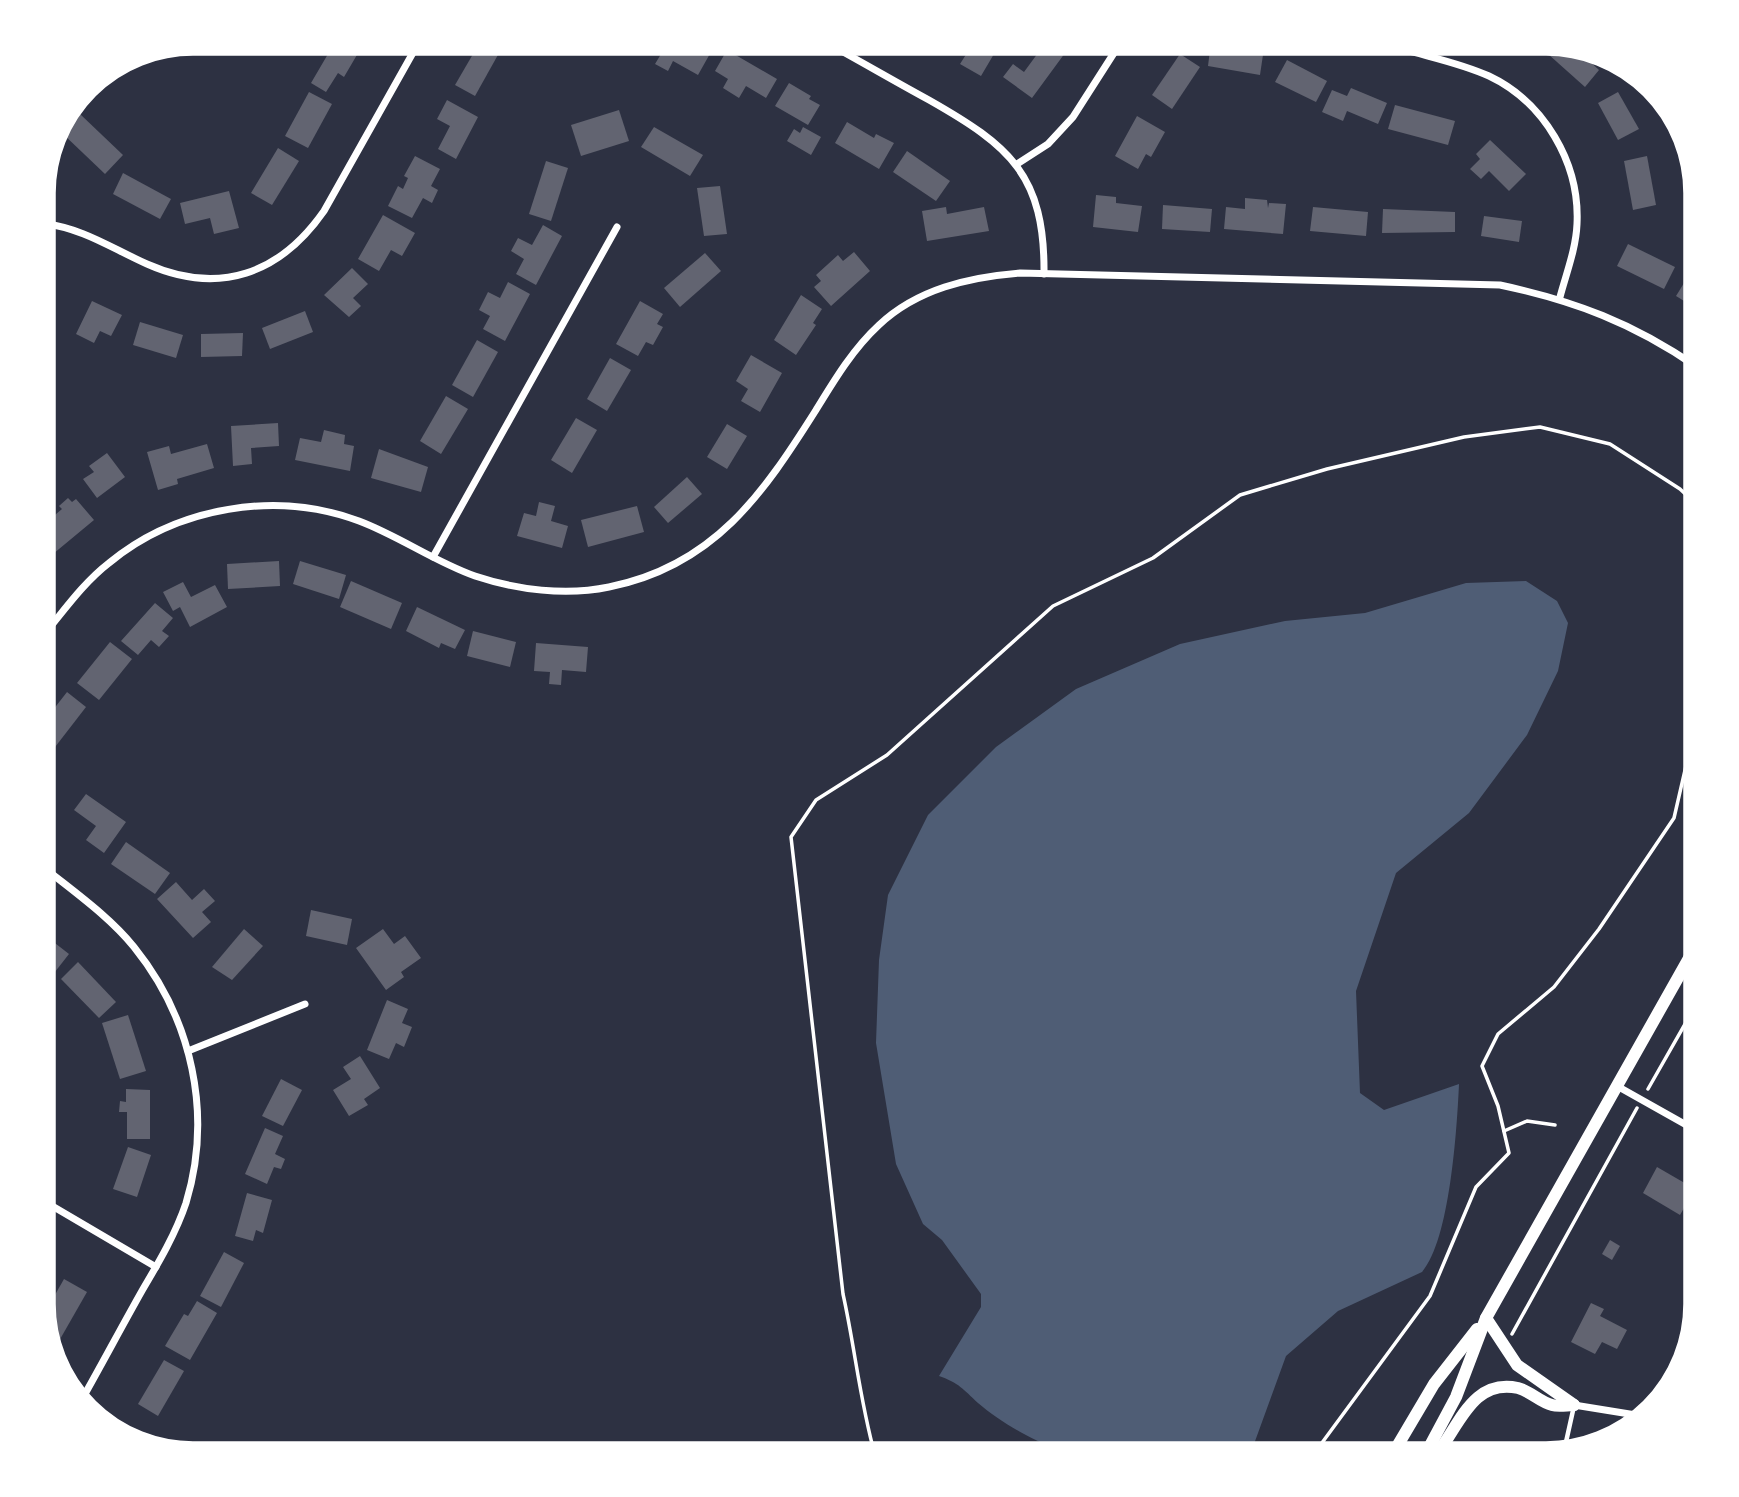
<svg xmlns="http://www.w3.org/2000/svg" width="1739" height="1497" font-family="'Roboto Condensed',sans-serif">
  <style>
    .water { fill: #4f5d75 }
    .building { fill: #626471 }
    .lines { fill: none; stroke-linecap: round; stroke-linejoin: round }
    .path { stroke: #fff; stroke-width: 3.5 }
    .service { stroke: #fff; stroke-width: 4.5 }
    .minor { stroke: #fff; stroke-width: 7 }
    .secondary { stroke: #fff; stroke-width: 12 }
    .rim { fill: none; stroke: #fff; stroke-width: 3.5 }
  </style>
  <rect width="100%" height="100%" fill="#2d3142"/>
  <path class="water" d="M1526,581L1557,601L1568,623L1558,671L1527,735L1469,813L1396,873L1356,991L1360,1093L1384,1110L1459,1084C1457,1129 1450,1240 1422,1272L1338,1311L1286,1356L1250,1455C1219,1455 1189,1450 1159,1448C1124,1446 1090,1461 1057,1449C1031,1440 999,1421 978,1403C963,1389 959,1383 939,1376L981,1307V1294L942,1240L923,1224L896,1164L876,1043L879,960L888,895L928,815L996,747L1076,689L1180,644L1285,621L1365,613L1466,583Z"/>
  <g class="building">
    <polygon points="335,42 351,42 361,48 344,77 338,73 326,92 311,83"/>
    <polygon points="480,42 499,53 475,96 455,85"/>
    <polygon points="649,42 683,42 690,46 692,42 716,43 698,75 673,61 668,71 655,64 661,54 647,46"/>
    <polygon points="953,42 1001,42 981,76 960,64 967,53 952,45"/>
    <polygon points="1046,42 1065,53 1032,98 1003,77 1013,64 1024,72"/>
    <polygon points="1211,42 1264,48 1260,75 1208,66"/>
    <polygon points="1557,44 1574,47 1599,70 1585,87 1548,54"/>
    <polygon points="727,50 777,79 766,98 746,86 739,98 723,88 728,79 715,71"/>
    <polygon points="1180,54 1200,67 1172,109 1152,95"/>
    <polygon points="1287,60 1327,81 1316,102 1275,82"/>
    <polygon points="789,83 811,96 809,99 820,105 808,125 775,106"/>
    <polygon points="1351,88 1387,103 1378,124 1347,111 1343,121 1322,112 1332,90 1347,96"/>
    <polygon points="309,92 332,104 308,148 285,136"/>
    <polygon points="1618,92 1639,129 1618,140 1598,103"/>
    <polygon points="447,100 478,117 456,159 438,149 450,126 437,119"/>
    <polygon points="1395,105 1455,121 1448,145 1388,129"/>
    <polygon points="619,110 629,141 581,156 571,125"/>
    <polygon points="80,114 123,155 105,174 62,133"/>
    <polygon points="1137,116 1165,132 1151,157 1146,154 1138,169 1115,156"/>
    <polygon points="847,122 874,138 876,134 894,143 879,169 835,143"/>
    <polygon points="654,127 703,155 690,176 641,147"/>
    <polygon points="803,127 821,137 811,155 787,141 794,129 800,133"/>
    <polygon points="1490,140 1526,174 1509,191 1489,171 1481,179 1470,169 1480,159 1476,154"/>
    <polygon points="278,148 299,161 272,205 251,193"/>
    <polygon points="907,151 950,181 936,201 893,172"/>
    <polygon points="415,156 440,169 431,186 438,190 432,203 423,198 412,218 388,206 398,186 403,189 408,178 404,176"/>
    <polygon points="1647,156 1656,205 1633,210 1624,161"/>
    <polygon points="546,161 568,168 551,221 529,214"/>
    <polygon points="123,173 171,199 160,219 113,194"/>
    <polygon points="720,186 727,234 704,236 697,188"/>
    <polygon points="229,191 239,228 214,234 210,218 185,224 180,203"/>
    <polygon points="1096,195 1116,197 1116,203 1142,206 1138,232 1093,227"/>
    <polygon points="1245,198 1267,200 1268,208 1269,203 1286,204 1283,234 1224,229 1226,207 1245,209"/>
    <polygon points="1163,205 1212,209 1210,232 1162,229"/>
    <polygon points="946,207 947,214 984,207 989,231 927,241 922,211"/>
    <polygon points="1313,207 1368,212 1366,236 1310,231"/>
    <polygon points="1383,209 1455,212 1455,232 1382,233"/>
    <polygon points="383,215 415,233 402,256 391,250 379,271 358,259"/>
    <polygon points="1484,216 1522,221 1519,242 1481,236"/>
    <polygon points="543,225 562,236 536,285 516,274 524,259 511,251 518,238 532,245"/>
    <polygon points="1628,244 1675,267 1664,289 1617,266"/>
    <polygon points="854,252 870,271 831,306 814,287 821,281 816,275 838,255 843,261"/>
    <polygon points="705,253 721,271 680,307 664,288"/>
    <polygon points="352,268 368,284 353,298 361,306 349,317 324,295"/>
    <polygon points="1689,275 1697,280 1697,309 1676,296"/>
    <polygon points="508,282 530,294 505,341 483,329 490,316 479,310 488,292 500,298"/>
    <polygon points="42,286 54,287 53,312 42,311"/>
    <polygon points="801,295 822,309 813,323 816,325 796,355 774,340"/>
    <polygon points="92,301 122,315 111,336 100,331 94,343 76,334"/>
    <polygon points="640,301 663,314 657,324 663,327 653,345 646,342 638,356 616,344"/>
    <polygon points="305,311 313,332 270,349 262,328"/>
    <polygon points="140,322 183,335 176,358 133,345"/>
    <polygon points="243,333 242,356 201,357 201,334"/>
    <polygon points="477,340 498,352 473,397 452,385"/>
    <polygon points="751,355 782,373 760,412 741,401 748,389 736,381"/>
    <polygon points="610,358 631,370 607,411 587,399"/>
    <polygon points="446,396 468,409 441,454 420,441"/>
    <polygon points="576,418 597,430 572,473 551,460"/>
    <polygon points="278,423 279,446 251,448 252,464 233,466 231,426"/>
    <polygon points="727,424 747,436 727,469 707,457"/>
    <polygon points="324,430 345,435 344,444 354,446 350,471 295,460 300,438 321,442"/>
    <polygon points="207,444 214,468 177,479 178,484 158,490 147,452 169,446 171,454"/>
    <polygon points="379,449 428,467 421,492 371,478"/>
    <polygon points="107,453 125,477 97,498 83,479 94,472 89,466"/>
    <polygon points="687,477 702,494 668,523 654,507"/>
    <polygon points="68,498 72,502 76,499 94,520 53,554 42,541 42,526 62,509 59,506"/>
    <polygon points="539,502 555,506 551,521 568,526 562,548 517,536 524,513 536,516"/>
    <polygon points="637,506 644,532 588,547 581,520"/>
    <polygon points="279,561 280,586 228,589 227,564"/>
    <polygon points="300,561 346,575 339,599 293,584"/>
    <polygon points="351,581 402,603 391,629 340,607"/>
    <polygon points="183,582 191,597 215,585 227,607 190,627 180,607 173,611 163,592"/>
    <polygon points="155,603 173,618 162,631 169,636 159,647 151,640 138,655 121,641"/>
    <polygon points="417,607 465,630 455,649 441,643 439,648 406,631"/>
    <polygon points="473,631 516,642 510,667 467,656"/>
    <polygon points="110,642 132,659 99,700 77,683"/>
    <polygon points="536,643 588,647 586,672 562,670 561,685 549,684 550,672 534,671"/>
    <polygon points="67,692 86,707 52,751 42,743 42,724"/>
    <polygon points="86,794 126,822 104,853 86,840 96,826 74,810"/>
    <polygon points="126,842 170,873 155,894 111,864"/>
    <polygon points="176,882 192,900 204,889 215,901 202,912 211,922 193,938 157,899"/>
    <polygon points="311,910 352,919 347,945 306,936"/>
    <polygon points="244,929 263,946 232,980 212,967"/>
    <polygon points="383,929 394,944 405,936 421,958 401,972 404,977 386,990 356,948"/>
    <polygon points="42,933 69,954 51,977 42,970"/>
    <polygon points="78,962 116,1002 99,1018 61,979"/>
    <polygon points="387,1000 408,1009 402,1023 412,1027 404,1047 396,1043 389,1059 367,1050"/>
    <polygon points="128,1015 146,1071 120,1079 102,1023"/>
    <polygon points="360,1056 380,1088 364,1099 368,1105 349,1116 333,1090 351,1079 343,1067"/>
    <polygon points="281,1079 302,1090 283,1126 262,1116"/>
    <polygon points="126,1089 150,1090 150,1139 127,1139 127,1112 119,1112 120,1101 126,1102"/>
    <polygon points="42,1099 54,1106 42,1126"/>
    <polygon points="265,1128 283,1136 275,1154 285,1159 281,1169 274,1167 267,1184 245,1174"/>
    <polygon points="128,1147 151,1155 137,1197 113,1189"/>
    <polygon points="1657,1167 1695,1189 1680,1215 1643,1193"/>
    <polygon points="247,1193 272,1200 263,1233 256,1230 253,1241 235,1236"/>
    <polygon points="1610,1240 1620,1246 1612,1260 1602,1254"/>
    <polygon points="224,1252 244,1263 221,1307 200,1296"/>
    <polygon points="64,1279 87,1292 59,1341 48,1335 43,1316"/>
    <polygon points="197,1301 217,1313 190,1360 165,1346 184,1314 188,1316"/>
    <polygon points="1591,1303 1604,1309 1600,1316 1627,1330 1617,1349 1602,1342 1595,1354 1571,1342"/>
    <polygon points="164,1360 184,1371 158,1416 138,1404"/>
    <polygon points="126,1431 154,1447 136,1444 123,1436"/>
  </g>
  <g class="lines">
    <g class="path">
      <polyline points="1648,1089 1697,1003"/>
      <polyline points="1504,1131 1527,1121 1555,1125"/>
      <polyline points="1512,1334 1637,1108"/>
      <path d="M875,1455C860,1402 855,1348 843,1294L791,837L816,800L887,755L1053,606L1153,558L1240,495L1327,469L1464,437L1540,427L1610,444L1680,489L1697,505"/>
      <polyline points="1313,1455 1430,1296 1476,1187 1509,1153 1498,1106 1482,1066 1498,1034 1554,987 1599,929 1674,818 1697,718"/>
      <polyline points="1457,1455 1462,1446"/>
    </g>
    <polyline class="service" points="1564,1451 1574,1406"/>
    <g class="minor">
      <path d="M825,42C860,61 894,81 929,100C1010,146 1045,175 1044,274"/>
      <path d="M1381,42C1416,55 1454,60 1489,76C1544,102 1580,163 1577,224C1576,249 1566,274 1560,297"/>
      <polyline points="1017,164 1048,144 1073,117 1121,42"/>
      <path d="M42,223C85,229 109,247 147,264C219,296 280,274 324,211L419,42"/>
      <polyline points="433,557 617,227"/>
      <path d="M42,637C63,612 83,583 109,563C177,507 276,490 359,521C399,536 435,562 475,576C517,590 566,596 609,587C714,566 763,494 816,410C835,379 853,349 879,325C917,289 969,277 1020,273L1500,285C1575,301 1633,323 1697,367"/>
      <path d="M42,866C73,891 109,916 134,947C192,1019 213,1114 186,1203C176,1233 159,1262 143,1289C122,1326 102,1364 81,1401"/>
      <polyline points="188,1051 305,1004"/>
      <polyline points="1617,1086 1697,1131"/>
      <polyline points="42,1200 156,1267"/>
      <polyline points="1574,1405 1642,1416"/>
    </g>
    <g class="secondary">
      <polyline points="1486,1318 1517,1365 1574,1405"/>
      <polyline points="1392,1455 1434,1384 1477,1329"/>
      <polyline points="1425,1455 1456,1397 1486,1318 1697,944"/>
      <path d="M1436,1455C1459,1427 1472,1378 1518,1388C1530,1391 1540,1402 1552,1405C1559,1407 1567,1405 1574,1405"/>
    </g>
  </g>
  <path d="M0 0H1739V1497H0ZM193 54H1546A139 139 0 0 1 1685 193V1304A139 139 0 0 1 1546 1443H193A139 139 0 0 1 54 1304V193A139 139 0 0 1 193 54Z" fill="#fff" fill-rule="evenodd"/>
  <path class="rim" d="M193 54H1546A139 139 0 0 1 1685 193V1304A139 139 0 0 1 1546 1443H193A139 139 0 0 1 54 1304V193A139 139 0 0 1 193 54Z"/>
</svg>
